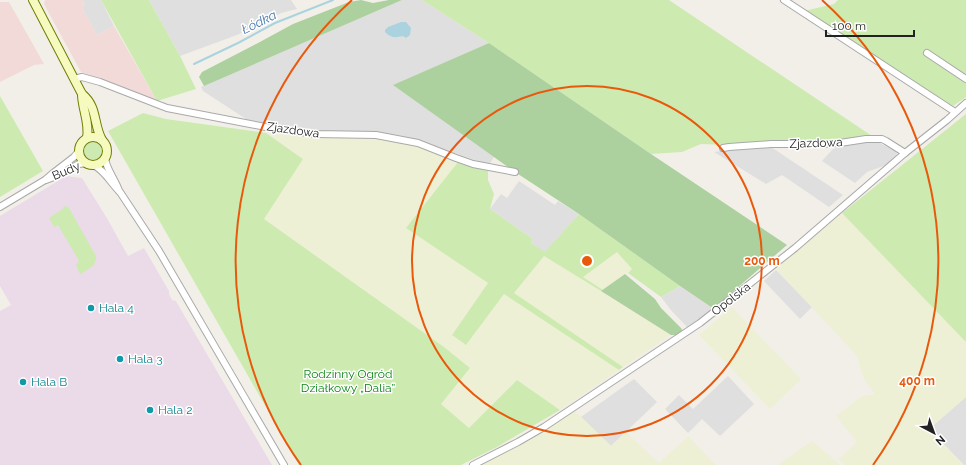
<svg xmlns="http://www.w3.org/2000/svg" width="966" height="465" font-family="Raleway,sans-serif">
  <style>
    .residential { fill: #e0dfdf }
    .commercial { fill: #f2dad9 }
    .industrial { fill: #ebdbe8 }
    .farmland { fill: #eef0d5 }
    .grass { fill: #cdebb0 }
    .forest { fill: #add19e }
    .water { fill: #aad3df }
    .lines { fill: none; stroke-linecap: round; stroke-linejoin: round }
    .stream { stroke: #aad3df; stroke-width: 2 }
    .street-casing { stroke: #a9a9a9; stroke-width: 8 }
    .secondary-casing { stroke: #707d05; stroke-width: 10 }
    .street { stroke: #fff; stroke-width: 6 }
    .secondary { stroke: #f7fabf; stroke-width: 8 }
    .ring { fill: none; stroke: #e8590c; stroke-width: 2 }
    .culture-dot { fill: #0f9aa8; stroke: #fff; stroke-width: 1.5 }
    .labels { text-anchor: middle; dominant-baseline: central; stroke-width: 3; stroke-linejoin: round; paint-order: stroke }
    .street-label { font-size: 12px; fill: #222; stroke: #fff }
    .culture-label { font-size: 12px; fill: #0d838f; stroke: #fff; text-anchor: start }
    .park-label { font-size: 12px; fill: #0c8416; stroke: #fff }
    .water-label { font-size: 13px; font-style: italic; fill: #4a7aab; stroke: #fff }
    .centre { fill: #e8590c; stroke: #fff; stroke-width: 2 }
    .ring-label { font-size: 12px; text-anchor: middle; font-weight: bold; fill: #e8590c; stroke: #fff; stroke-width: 3; stroke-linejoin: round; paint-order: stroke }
  </style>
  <rect width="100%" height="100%" fill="#f2efe9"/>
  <g class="residential">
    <polygon points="82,0 101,0 114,26 97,35 82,7 85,5"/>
    <polygon points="149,0 291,0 297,9 281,13 237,35 180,56"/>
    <polygon points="402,0 422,0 489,43 394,85 494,157 489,165 414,139 398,135 337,131 317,133 287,126 249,121 203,91 201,87"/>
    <polygon points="876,141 895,151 897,153 896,156 887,165 886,165 867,172 855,183 822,161 833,149 853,143"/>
    <polygon points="771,147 843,195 829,207 782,175 766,184 714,152 743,148"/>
    <polygon points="519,181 555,205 558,201 579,214 545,253 531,243 533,239 490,209 501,194 507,198"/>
    <polygon points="776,270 812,307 800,319 764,281"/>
    <polygon points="680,286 714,309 688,328 671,310 661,297"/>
    <polygon points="728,376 754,404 720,436 702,419 688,433 665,409 679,395 693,409"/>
    <polygon points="634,379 657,402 611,446 581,417"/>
    <polygon points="966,397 966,465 964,465 929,429"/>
  </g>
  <g class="commercial">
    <polygon points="45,0 82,0 85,5 82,7 97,35 114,26 157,101 81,72 44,4"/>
    <polygon points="0,2 9,2 44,64 34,65 0,82"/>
  </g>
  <polygon class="industrial" points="66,176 82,178 108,220 128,256 144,248 169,291 169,294 172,300 176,301 177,303 272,465 0,465 0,311 11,305 0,286 0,216"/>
  <g class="farmland">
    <polygon points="266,133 315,137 376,138 414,145 458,162 407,228 488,283 452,335 466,345 504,294 619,370 560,410 517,380 469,428 441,404 470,368 444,347 264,219 303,159"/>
    <polygon points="842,213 966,342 966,397 929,429 964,465 845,465 839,459 857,442 836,416 862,396 875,394 863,377 857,356 776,269"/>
    <polygon points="617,251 632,269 603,290 583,277"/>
    <polygon points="544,256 601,291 671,335 623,367 513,293"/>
    <polygon points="732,307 801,379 770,409 699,335"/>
    <polygon points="575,411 611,446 626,432 659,463 688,436 716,465 480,465"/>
    <polygon points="812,441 840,465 778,465"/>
  </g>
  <g class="grass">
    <polygon points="101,0 149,0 180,56 196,89 157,101"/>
    <polygon points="422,0 669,0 872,136 865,136 823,142 767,141 727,145 701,144 682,152 651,154 489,43"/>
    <polygon points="838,0 966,0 966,97 953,106 804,11 834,4"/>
    <polygon points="0,96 43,171 0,197"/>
    <polygon points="143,113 166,119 266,133 303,159 264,219 444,347 470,368 441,404 469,428 517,380 560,410 497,447 461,465 299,465 108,131"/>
    <polygon points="966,114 966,342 842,213"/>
    <circle cx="93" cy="151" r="9"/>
    <polygon points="458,162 488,171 488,180 494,194 490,209 533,239 531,243 545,252 579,214 680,286 661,297 628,273 632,269 617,252 583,277 603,290 601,291 544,256 514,293 623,367 619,370 504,294 466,345 452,335 488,283 406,228"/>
    <path d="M63,207L66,206L69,208L96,256C97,266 89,268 82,273V274H80L76,265L79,261L58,225L54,227L49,218L64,208Z"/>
  </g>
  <g class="forest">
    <polygon points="361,0 373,3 389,0 402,0 204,86 199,77 202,72 258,43 293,24 349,2"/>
    <polygon points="489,43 651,154 787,245 736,289 714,309 680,286 579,214 515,172 393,85"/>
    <polygon points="625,274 655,299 661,308 681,328 683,331 677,335 671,335 601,291"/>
  </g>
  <path class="water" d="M401,22H406L411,28L410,35L406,38L403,36C395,38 391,38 385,32V30L388,27Z"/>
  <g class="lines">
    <polyline class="stream" points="194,64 238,43 275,23 333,0"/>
    <g class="street-casing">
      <g id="street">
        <polyline points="784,0 955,112"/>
        <polyline points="927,53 966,79"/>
        <polyline points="74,79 82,77 100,82 167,108 271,128 316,134 376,135 418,143 456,158 473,164 515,172"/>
        <polyline points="723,148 729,147 771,144 818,144 840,143 866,139 882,139 886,141 905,153"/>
        <path d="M105,157C105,168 116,180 119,191"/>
        <path d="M93,165C105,170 111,184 120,192L159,251L284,465"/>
        <polyline points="46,180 54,177 79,164 87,163"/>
        <polyline points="0,207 45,180 52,174 74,157 79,151"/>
        <polyline points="473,465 518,442 544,427 700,323 795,248 905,153 947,120 966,103"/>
      </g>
    </g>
    <g class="secondary-casing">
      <g id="secondary">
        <path d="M33,0L82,94C98,107 93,124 102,140"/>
        <path d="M82,94C82,109 90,123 87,138"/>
        <circle cx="93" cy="151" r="14"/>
      </g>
    </g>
    <use href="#street" class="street"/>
    <use href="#secondary" class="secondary"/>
  </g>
  <g class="ring">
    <circle cx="587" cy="261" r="175"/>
    <path d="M301 465A351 351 0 0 1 352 0M822 0A351 351 0 0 1 873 465"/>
  </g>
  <g class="culture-dot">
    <circle cx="91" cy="308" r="4"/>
    <circle cx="120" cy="359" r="4"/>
    <circle cx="23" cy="382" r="4"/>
    <circle cx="150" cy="410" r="4"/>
  </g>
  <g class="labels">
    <g class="street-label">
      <text transform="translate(293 130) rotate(8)">Zjazdowa</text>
      <text transform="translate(816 143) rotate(-2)">Zjazdowa</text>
      <text transform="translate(66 171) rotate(-23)">Budy</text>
      <text transform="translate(731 299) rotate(-38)">Opolska</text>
    </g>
    <g class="culture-label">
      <text x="99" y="308">Hala 4</text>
      <text x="128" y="359">Hala 3</text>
      <text x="31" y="382">Hala B</text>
      <text x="158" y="410">Hala 2</text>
    </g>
    <g class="park-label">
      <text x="348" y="374">Rodzinny Ogród<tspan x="348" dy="14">Działkowy „Dalia”</tspan></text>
    </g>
    <g class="water-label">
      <text transform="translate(259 22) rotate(-26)">Łódka</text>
    </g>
  </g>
  <circle cx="587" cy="261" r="6" class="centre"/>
  <g class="ring-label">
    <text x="762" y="265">200 m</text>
    <text x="917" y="385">400 m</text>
  </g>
  <g transform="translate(934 433) rotate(139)" stroke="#ffffff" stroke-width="3" paint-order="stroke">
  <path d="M0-3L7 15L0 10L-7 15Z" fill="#222222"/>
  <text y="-6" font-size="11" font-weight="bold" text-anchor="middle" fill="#222222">N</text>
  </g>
  <path d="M826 30v6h88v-6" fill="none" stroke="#222222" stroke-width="2"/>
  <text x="832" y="30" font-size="12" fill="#222222" stroke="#ffffff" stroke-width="3" paint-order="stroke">100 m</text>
</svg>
